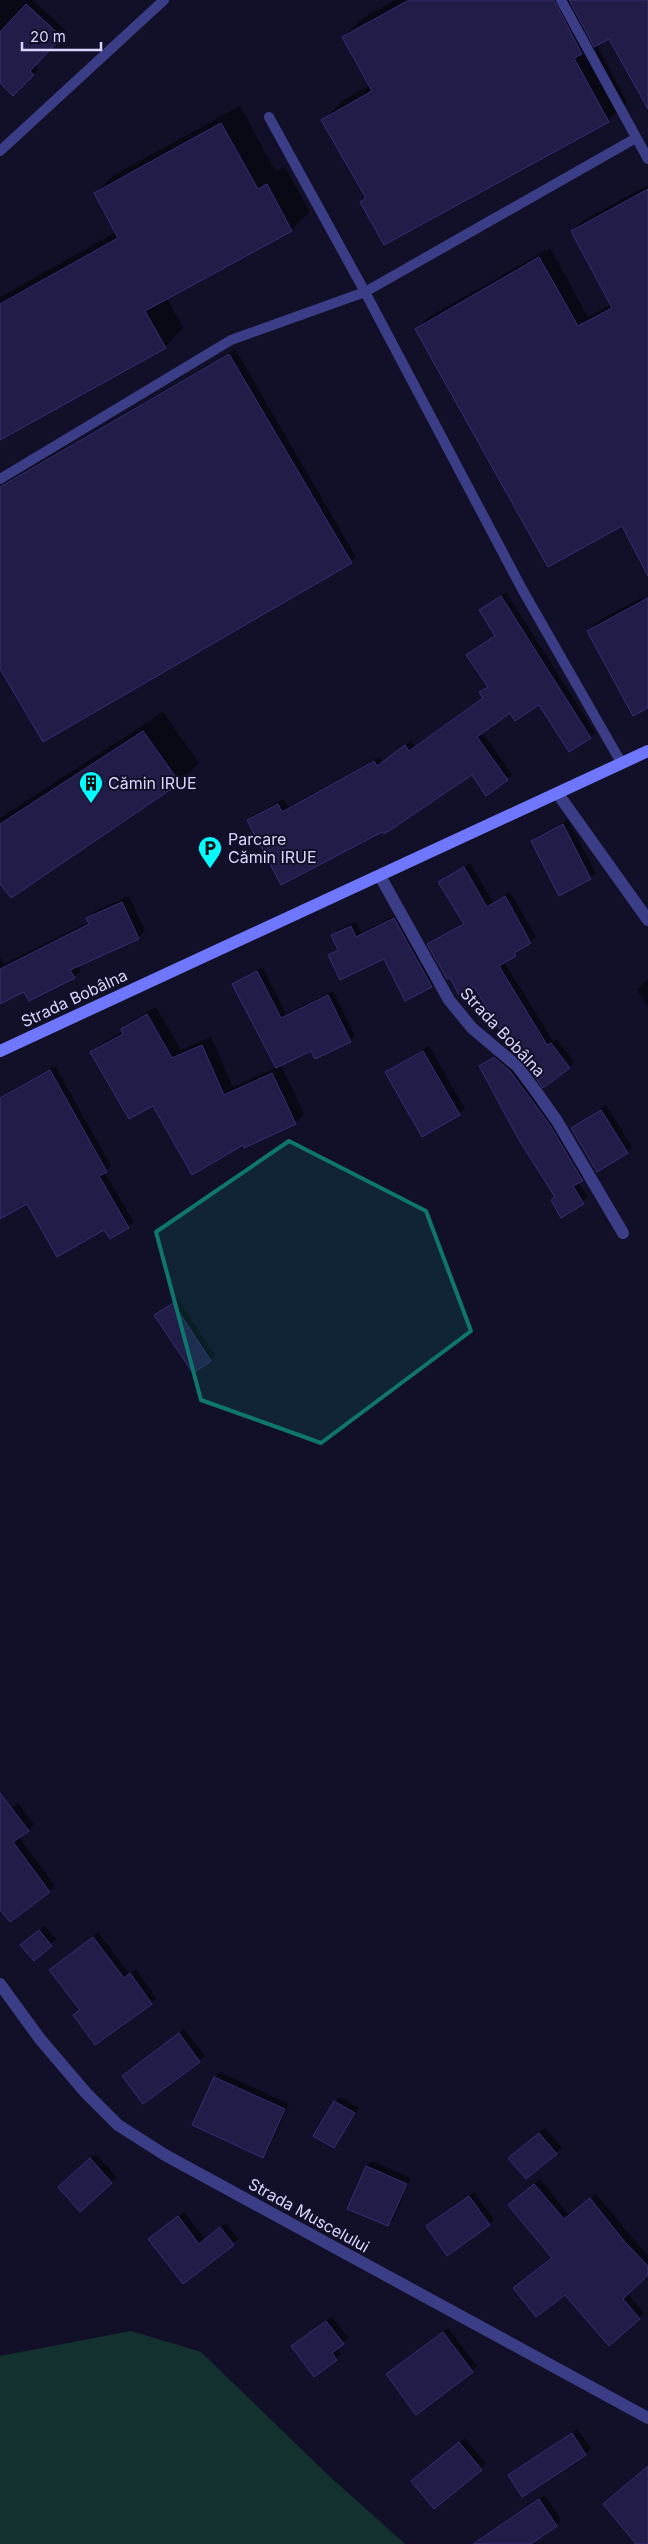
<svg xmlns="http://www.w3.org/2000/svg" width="648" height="2544" font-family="Inter,sans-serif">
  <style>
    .green { fill: #13322f }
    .shadow { fill: #0007 }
    .building { fill: #221c49; stroke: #362e75 }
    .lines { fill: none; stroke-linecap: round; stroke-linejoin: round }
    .service { stroke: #3b3e87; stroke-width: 10 }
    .minor { stroke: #3b3e87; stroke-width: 12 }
    .secondary { stroke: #6f77ff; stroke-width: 12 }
    .marked { fill: #0f766e; fill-opacity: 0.2; stroke: #0f766e; stroke-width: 4; stroke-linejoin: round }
    .labels { text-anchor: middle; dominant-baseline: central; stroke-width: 4; stroke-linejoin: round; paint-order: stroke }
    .poi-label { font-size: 16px; fill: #d9d7ff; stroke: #121028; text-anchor: start }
    .street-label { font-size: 16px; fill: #d9d7ff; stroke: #121028 }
  </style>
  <rect width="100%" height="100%" fill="#121028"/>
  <polygon class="green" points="131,2331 201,2352 328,2475 405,2544 0,2544 0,2356"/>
  <g class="shadow">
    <polygon points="0,0 33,0 66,31 34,65 38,69 13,94 0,81"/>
    <polygon points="395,0 648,0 648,107 609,37 596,44 627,102 608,121 361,202 366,197 323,121 342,101 370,85 343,37 363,18"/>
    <polygon points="240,106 276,172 285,167 310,212 291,230 167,298 183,328 165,347 0,439 0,297 116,232 95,193 114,175"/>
    <polygon points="648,185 648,573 623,524 417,329 427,318 550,248 588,317 612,304 572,231 582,221"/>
    <polygon points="235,349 356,557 351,562 0,666 0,486"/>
    <polygon points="506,592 595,732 590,737 539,703 510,712 482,732 512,774 507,779 472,773 383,830 248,820 253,815 284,799 288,807 379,757 383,762 411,741 415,746 484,697 481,693 488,686 468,655 496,635 481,610"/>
    <polygon points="641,598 648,611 648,707 588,631 598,621"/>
    <polygon points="163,712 199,763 179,782 0,882 0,818"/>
    <polygon points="568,820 596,873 591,878 559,894 532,842 537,836"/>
    <polygon points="470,863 493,902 510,892 536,937 504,962 553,1041 557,1039 574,1062 569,1067 512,1047 474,985 450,976 429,945 464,923 440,882"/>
    <polygon points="129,896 145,931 138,938 78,965 81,970 74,977 25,990 0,1003 0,957 4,964 89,922 88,918 95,911"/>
    <polygon points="399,913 437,981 432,986 406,999 385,958 330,955 338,948 333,935 338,930 356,921 361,933"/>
    <polygon points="262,967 286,1014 333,991 355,1036 350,1041 312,1049 281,1065 304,1114 295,1123 244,1143 153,1104 92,1053 101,1044 123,1031 131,1021 156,1007 181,1050 211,1037 233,1087 277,1067 234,984"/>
    <polygon points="648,979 648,1007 637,990"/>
    <polygon points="429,1046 465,1109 423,1136 386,1073"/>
    <polygon points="500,1053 516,1066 587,1174 578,1182 588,1197 562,1216 556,1197 480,1066"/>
    <polygon points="55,1066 111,1166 104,1172 134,1222 110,1238 105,1228 0,1124 0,1097"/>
    <polygon points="606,1105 632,1147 627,1152 572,1128"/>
    <polygon points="178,1299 215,1355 210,1360 161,1310"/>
    <polygon points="0,1800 8,1811 18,1803 34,1824 19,1837 55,1886 49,1892 0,1908"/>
    <polygon points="45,1926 56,1939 34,1959 27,1940"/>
    <polygon points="98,1932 129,1974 136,1969 156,1998 151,2003 74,2015 81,2009 51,1970"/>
    <polygon points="184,2029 205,2056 143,2103 123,2076"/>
    <polygon points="220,2072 289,2104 268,2151 262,2156 194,2124 215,2077"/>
    <polygon points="340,2097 359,2108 334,2146 335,2102"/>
    <polygon points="545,2128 562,2148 526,2178 515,2153"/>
    <polygon points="96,2154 117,2177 80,2210 65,2182"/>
    <polygon points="372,2161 411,2178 393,2220 388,2225 367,2166"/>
    <polygon points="540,2179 569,2215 596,2194 648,2256 648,2273 627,2293 644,2313 639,2319 565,2293 520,2283 553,2257 515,2200"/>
    <polygon points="474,2192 494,2219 489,2224 433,2221"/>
    <polygon points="184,2212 205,2239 226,2223 238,2239 183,2282 155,2234"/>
    <polygon points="332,2316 348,2338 337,2348 341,2354 336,2360 293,2346"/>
    <polygon points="448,2328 477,2366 472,2371 392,2369"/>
    <polygon points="577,2429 591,2449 523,2496 509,2475"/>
    <polygon points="465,2438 486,2464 434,2507 418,2476"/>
    <polygon points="545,2495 561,2520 556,2525 529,2544 478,2544 482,2537"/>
  </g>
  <g class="building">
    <polygon points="409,0 554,0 582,54 574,58 609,122 384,245 360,202 366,198 321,120 372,91 342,37"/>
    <polygon points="569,0 648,0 648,109 609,39 594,47"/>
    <polygon points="26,4 62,37 30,71 34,75 13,96 0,83 0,32"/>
    <polygon points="221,123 258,189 267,184 292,231 145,311 166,348 0,440 0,304 118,238 94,193"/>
    <polygon points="648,189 648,576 622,526 548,567 415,329 539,257 578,326 612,308 571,231"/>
    <polygon points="229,354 352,563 43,742 0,669 0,487"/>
    <polygon points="501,596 591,738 569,752 539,705 515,721 510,713 477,737 508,780 486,796 472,775 384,834 382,832 281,885 247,820 278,804 282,812 374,761 377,766 405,745 409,751 483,698 479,692 488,687 466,655 495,636 479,610"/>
    <polygon points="648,598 648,708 633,716 587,631"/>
    <polygon points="143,731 180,783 11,898 0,884 0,824"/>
    <polygon points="563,824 591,879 559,896 531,841"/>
    <polygon points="464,867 487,907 505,896 531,943 514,953 516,956 499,966 547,1045 551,1043 570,1068 543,1088 523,1061 509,1048 511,1047 474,987 459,995 450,978 447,979 427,944 464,924 438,882"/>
    <polygon points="122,902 139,939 70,970 75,978 29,1001 24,992 0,1004 0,969 89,924 86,918"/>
    <polygon points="394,918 432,987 405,1001 384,959 340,980 328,955 338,950 331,935 351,926 356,937"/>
    <polygon points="257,971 281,1018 328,995 351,1042 315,1059 311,1051 276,1068 232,984"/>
    <polygon points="147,1014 172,1058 202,1045 224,1095 272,1073 296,1124 244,1148 243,1145 192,1175 153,1106 129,1119 90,1052 123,1034 121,1029"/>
    <polygon points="423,1051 460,1115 422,1137 385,1072"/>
    <polygon points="494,1057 511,1072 528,1095 550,1125 583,1181 573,1186 584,1204 561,1218 551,1200 555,1197 519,1140 479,1066"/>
    <polygon points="50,1070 107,1172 99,1176 129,1228 110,1239 104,1230 57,1257 27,1204 0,1219 0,1098"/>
    <polygon points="601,1110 628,1153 597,1172 571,1128"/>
    <polygon points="173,1303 211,1361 193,1373 154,1315"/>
    <polygon points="0,1793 29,1831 13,1842 50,1892 10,1922 0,1910"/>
    <polygon points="39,1930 52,1946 34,1961 20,1945"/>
    <polygon points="93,1937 124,1978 130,1973 152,2004 95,2045 73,2015 80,2010 49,1970"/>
    <polygon points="179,2033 200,2062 143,2104 122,2076"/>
    <polygon points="214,2077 285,2109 263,2158 192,2125"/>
    <polygon points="334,2101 355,2113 334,2148 313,2136"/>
    <polygon points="539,2133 557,2154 526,2179 508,2158"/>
    <polygon points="90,2158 112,2183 80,2212 58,2187"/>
    <polygon points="366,2166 407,2184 388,2226 347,2209"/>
    <polygon points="534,2184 564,2219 590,2198 624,2241 648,2266 648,2275 623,2299 640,2319 609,2346 565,2295 536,2317 513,2288 552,2258 508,2205"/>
    <polygon points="469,2196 490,2225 447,2256 426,2226"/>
    <polygon points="178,2216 199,2244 220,2227 234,2245 183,2284 148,2239"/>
    <polygon points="326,2321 344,2344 332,2353 337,2360 314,2377 291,2346"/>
    <polygon points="443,2332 473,2372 416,2415 386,2374"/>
    <polygon points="572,2433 586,2455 522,2497 508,2475"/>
    <polygon points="459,2442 482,2470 434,2509 411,2481"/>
    <polygon points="648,2466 648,2544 636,2544 603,2504"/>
    <polygon points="539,2499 557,2526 531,2544 473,2544"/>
  </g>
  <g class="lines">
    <g class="service">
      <polyline points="561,0 648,159"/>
      <polyline points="269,117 365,292 522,589 622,764"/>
      <polyline points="0,151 164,0"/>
      <polyline points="0,479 231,340 365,292 636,138"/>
    </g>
    <g class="minor">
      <polyline points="558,794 648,920"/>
      <polyline points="380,876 449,1000 472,1028 517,1066 535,1090 557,1121 623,1233"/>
      <polyline points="0,1984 40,2039 86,2093 118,2125 165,2155 648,2418"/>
    </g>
    <polyline class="secondary" points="0,1051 648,751"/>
  </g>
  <path class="marked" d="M289,1141L426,1211L471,1331L321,1443L201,1400L156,1232Z"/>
  <defs>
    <g id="building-pin" transform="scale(1.25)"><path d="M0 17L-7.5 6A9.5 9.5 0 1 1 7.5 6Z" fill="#04faff" stroke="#121028"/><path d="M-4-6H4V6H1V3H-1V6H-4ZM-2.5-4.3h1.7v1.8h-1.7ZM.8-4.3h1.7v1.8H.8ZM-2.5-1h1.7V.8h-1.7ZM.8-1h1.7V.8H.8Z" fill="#111"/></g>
    <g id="parking-pin" transform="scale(1.25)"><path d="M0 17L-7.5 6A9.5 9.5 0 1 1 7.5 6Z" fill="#04faff" stroke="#121028"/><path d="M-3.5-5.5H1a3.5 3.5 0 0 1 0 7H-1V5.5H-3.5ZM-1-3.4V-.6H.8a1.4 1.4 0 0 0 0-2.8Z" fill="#111"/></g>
  </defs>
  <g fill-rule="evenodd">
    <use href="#building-pin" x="91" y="783"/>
    <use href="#parking-pin" x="210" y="848"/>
  </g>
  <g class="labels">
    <g class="poi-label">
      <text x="108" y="783">Cămin IRUE</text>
      <text x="228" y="839">Parcare<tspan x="228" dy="18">Cămin IRUE</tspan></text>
    </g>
    <g class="street-label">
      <text transform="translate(74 998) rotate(-25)">Strada Bobâlna</text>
      <text transform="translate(503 1032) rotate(47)">Strada Bobâlna</text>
      <text transform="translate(309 2215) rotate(29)">Strada Muscelului</text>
    </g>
  </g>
  <path d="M22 42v8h79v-8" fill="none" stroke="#d9d7ff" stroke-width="2.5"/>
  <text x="30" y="42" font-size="15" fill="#d9d7ff" stroke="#121028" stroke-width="4" paint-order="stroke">20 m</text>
</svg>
